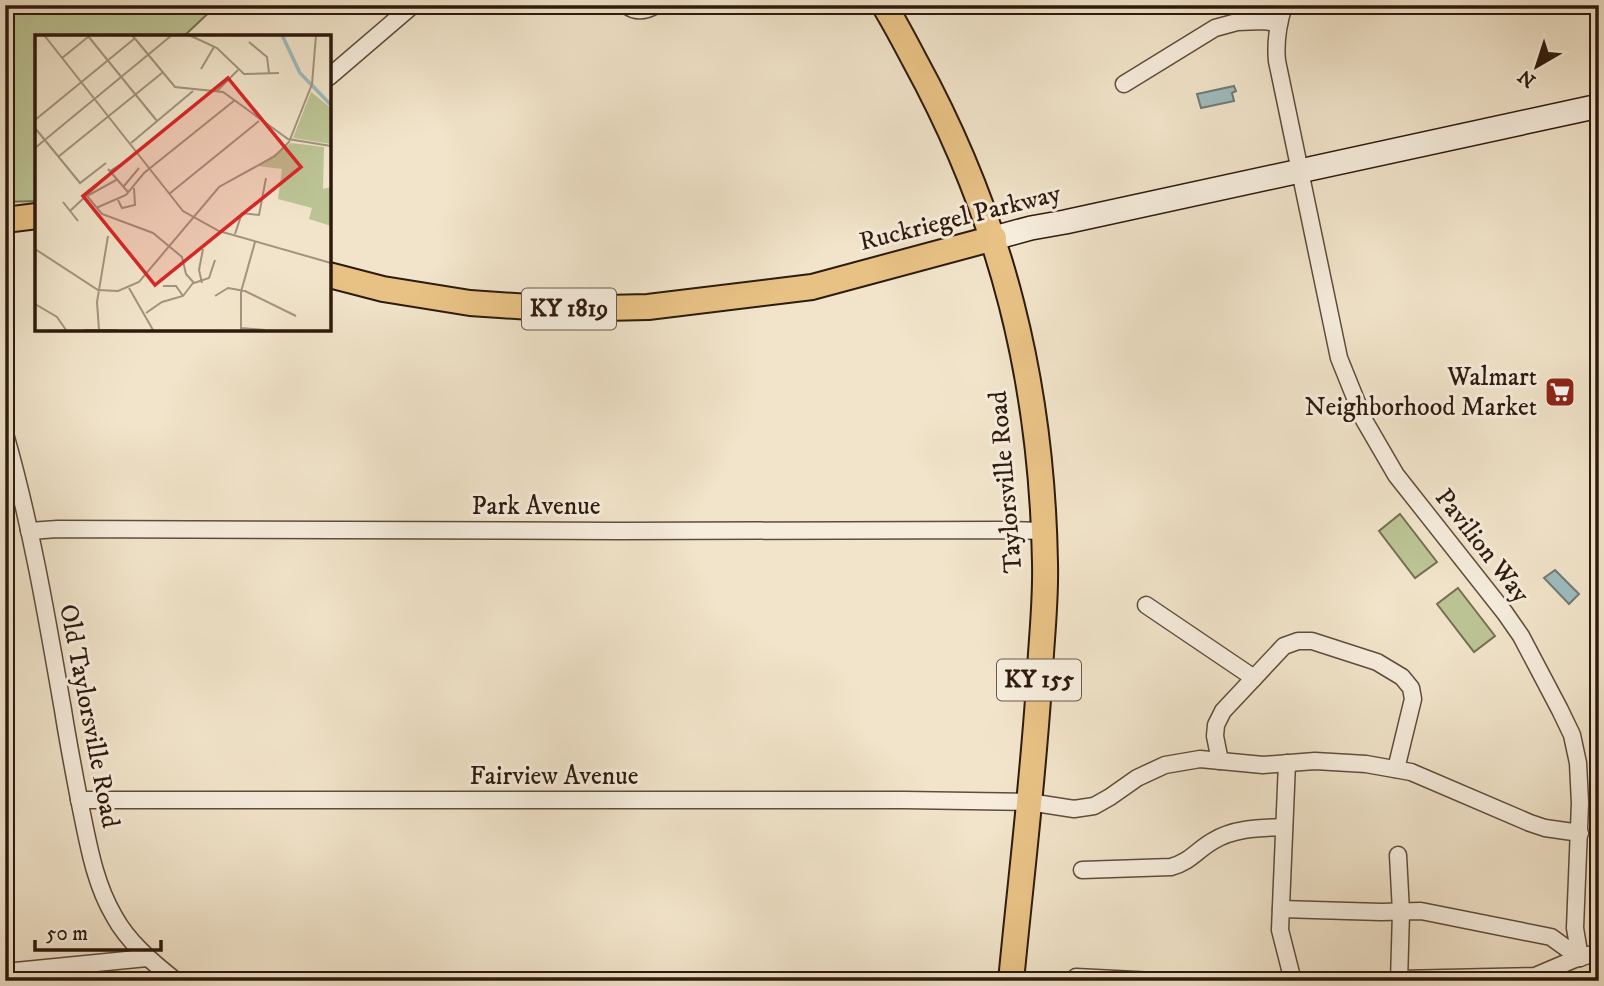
<svg xmlns="http://www.w3.org/2000/svg" width="1604" height="986" font-family="'IM FELL DW Pica',serif">
  <style>
    .green { fill: #bcc495; stroke: #756f51; stroke-width: 2 }
    .water { fill: #9ebcbf; stroke: #717b78; stroke-width: 2 }
    .lines { fill: none; stroke-linecap: round; stroke-linejoin: round }
    .street-casing { stroke: #5f4c3c; stroke-width: 19 }
    .secondary-casing { stroke: #2e1a0d; stroke-width: 26 }
    .primary-casing { stroke: #2e1a0d; stroke-width: 28 }
    .street { stroke: #f6eddd; stroke-width: 16 }
    .secondary { stroke: #f6eddd; stroke-width: 23 }
    .primary { stroke: #e8c285; stroke-width: 24 }
    .labels { text-anchor: middle; dominant-baseline: central; stroke-width: 6; stroke-linejoin: round; paint-order: stroke }
    .shield { fill: #f6eddd; stroke: #6a594b; stroke-width: 2 }
    .shield-label { font-size: 24px; font-weight: bold; fill: #2e1a0d }
    .street-label { font-size: 26px; fill: #2e1a0d; stroke: #f6eddd }
    .poi-label { font-size: 26px; fill: #2e1a0d; stroke: #f6eddd; text-anchor: end }
    .inset-river { fill: none; stroke: #9ebcbf; stroke-width: 3.5 }
    .inset-road { fill: none; stroke: #a3937e; stroke-width: 2 }
    .view { fill: #d62828; fill-opacity: 0.15; stroke: #d62828; stroke-width: 3.5 }
    .inset-edge { fill: none; stroke: #2e1a0d; stroke-width: 3.5 }
  </style>
  <rect width="100%" height="100%" fill="#f1e4ca"/>
  <filter id="stains"><feTurbulence type="fractalNoise" baseFrequency=".00286" numOctaves="4"/><feColorMatrix values="0 0 0 0 .2 0 0 0 0 .09 0 0 0 0 .02 0 0 0 .5 -.17"/></filter>
  <radialGradient id="worn" r=".72"><stop offset=".6" stop-color="#630" stop-opacity="0"/><stop offset="1" stop-color="#630" stop-opacity=".3"/></radialGradient>
  <g class="green">
    <polygon points="5,5 217,5 183,37 37,37 37,201 5,202"/>
    <polygon points="1400,514 1437,562 1415,578 1379,531"/>
    <polygon points="1458,588 1495,636 1474,652 1437,604"/>
  </g>
  <g class="water">
    <polygon points="1234,86 1236,91 1232,93 1234,101 1201,108 1197,94"/>
    <polygon points="1555,570 1579,594 1569,604 1544,578"/>
  </g>
  <g class="lines">
    <g class="street-casing">
      <g id="street">
        <path d="M626,5C636,13 646,11 656,5"/>
        <path d="M1284,5C1278,24 1275,41 1277,61L1339,358L1364,420L1396,475L1505,613L1521,636L1560,710L1572,735L1578,763L1580,803L1575,928L1580,958"/>
        <polyline points="329,77 413,5"/>
        <polyline points="1124,84 1215,28 1237,22 1263,21 1279,23"/>
        <path d="M5,434C31,524 47,618 63,710C68,742 74,773 80,804C88,842 94,882 114,916C128,942 152,962 176,981"/>
        <polyline points="29,531 58,529 619,531 1002,530 1043,531"/>
        <polyline points="1146,605 1254,678"/>
        <polyline points="1220,761 1215,736 1216,725 1223,711 1284,646 1298,641 1312,641 1377,662 1402,677 1411,688 1413,699 1396,769"/>
        <polyline points="1287,763 1280,930 1293,981"/>
        <polyline points="79,800 904,800 1029,802 1074,809 1094,806 1110,797 1137,778 1165,765 1200,759 1263,765 1315,761 1366,764 1411,772 1530,823 1545,828 1580,833"/>
        <polyline points="1398,855 1401,912 1399,981"/>
        <path d="M1082,870L1171,867C1190,862 1197,850 1213,841C1234,828 1260,828 1284,827"/>
        <polyline points="1281,909 1381,912 1421,911 1551,937 1580,958"/>
        <polyline points="5,972 147,958"/>
        <polyline points="1076,977 1155,981"/>
        <polyline points="1399,979 1535,976 1575,959 1599,952"/>
      </g>
    </g>
    <g class="secondary-casing">
      <polyline id="secondary" points="994,238 1031,228 1065,222 1599,106"/>
    </g>
    <g class="primary-casing">
      <g id="primary">
        <path d="M884,5C895,23 905,42 915,61C1002,220 1042,383 1045,563C1046,599 1042,634 1040,669C1034,773 1021,877 1011,981"/>
        <polyline points="5,220 37,216"/>
        <polyline points="329,275 383,289 470,303 560,309 648,307 812,287 994,238"/>
      </g>
    </g>
    <use href="#street" class="street"/>
    <use href="#secondary" class="secondary"/>
    <use href="#primary" class="primary"/>
  </g>
  <defs>
    <g id="supermarket-square" transform="scale(1.575)"><rect x="-9" y="-9" width="18" height="18" rx="4" fill="#8f2418" stroke="#f6eddd"/><path d="M-6-5.5h2.5l.6 2H6L4.5 2H-2.5L-4.4-4H-6ZM-1.5 3.2a1.3 1.3 0 1 0 .1 0ZM3 3.2a1.3 1.3 0 1 0 .1 0Z" fill="#fff"/></g>
  </defs>
  <g fill-rule="evenodd">
    <use href="#supermarket-square" x="1560" y="392"/>
  </g>
  <g class="labels">
    <g class="shield">
      <rect x="522" y="288.5" width="94" height="41" rx="5"/>
      <rect x="997" y="659.5" width="84" height="41" rx="5"/>
    </g>
    <g class="shield-label">
      <text x="569" y="309">KY 1819</text>
      <text x="1039" y="680">KY 155</text>
    </g>
    <g class="street-label">
      <text transform="translate(960 218) rotate(-14)">Ruckriegel Parkway</text>
      <text transform="translate(1006 482) rotate(-95)">Taylorsville Road</text>
      <text x="536" y="506">Park Avenue</text>
      <text transform="translate(1482 546) rotate(52)">Pavilion Way</text>
      <text transform="translate(89 716) rotate(79)">Old Taylorsville Road</text>
      <text x="554" y="776">Fairview Avenue</text>
    </g>
    <g class="poi-label">
      <text x="1537" y="377">Walmart<tspan x="1537" dy="30">Neighborhood Market</tspan></text>
    </g>
  </g>
  <g transform="translate(35 35)">
    <rect width="296" height="296" fill="#f1e4ca"/>
    <path d="M276,57L296,73V109L258,103ZM256,108L289,112L288,154L296,152V191L274,184L277,173L243,164L247,134L222,131Z" fill="#bcc495"/>
    <path class="inset-river" d="M247,0L265,38L296,70"/>
    <path class="inset-road" d="M9,0L148,176L184,196L296,228M97,0L140,52L188,57L253,104L296,111M154,0L182,13L209,39L244,38M53,1L122,86M214,7L232,22L234,38M27,23L53,2M166,34L179,12M182,56L203,35M0,85L99,4M0,93L45,148L71,128M96,108L158,56M0,113L137,0M23,122L127,38M73,134L93,157M75,136L96,123M83,144L52,161L67,179L118,198L147,222L151,239L159,248L174,243L180,225M89,151L104,133M134,159L224,86M83,165L87,173L100,170L99,153M28,167L43,186M61,173L91,160L109,138L200,65M35,176L67,146M200,199L207,178L224,180L231,143M0,214L63,255L83,256L104,247L184,152L240,121L254,107L277,49L281,0M167,248L164,235L168,214M128,251H141L148,261M94,253L118,295M180,261L193,253L210,256L261,281M0,269L22,282L31,295M111,278L127,267L148,261L158,248M206,293L230,295M49,295H83M64,295L62,267L73,201M206,295V257L220,207"/>
    <path class="view" d="M193,43L266,132L120,250L48,161Z"/>
    <rect width="296" height="296" class="inset-edge"/>
  </g>
  <rect width="1604" height="986" fill="none" stroke="#f1e4ca" stroke-width="28"/>
  <rect x="7" y="7" width="1590" height="972" fill="none" stroke="#2e1a0d" stroke-width="3.5"/>
  <rect x="14" y="14" width="1576" height="958" fill="none" stroke="#2e1a0d" stroke-width="2"/>
  <g transform="translate(1537 66) rotate(219)" stroke="#f6eddd" stroke-width="5" paint-order="stroke">
  <path d="M0-5L12 26L0 18L-12 26Z" fill="#2e1a0d"/>
  <text y="-10" font-size="19" font-weight="bold" text-anchor="middle" fill="#2e1a0d">N</text>
  </g>
  <path d="M35 940v10h126v-10" fill="none" stroke="#2e1a0d" stroke-width="3.5"/>
  <text x="46" y="940" font-size="21" fill="#2e1a0d" stroke="#f6eddd" stroke-width="5" paint-order="stroke">50 m</text>
  <rect width="100%" height="100%" filter="url(#stains)"/>
  <rect width="100%" height="100%" fill="url(#worn)"/>
</svg>
